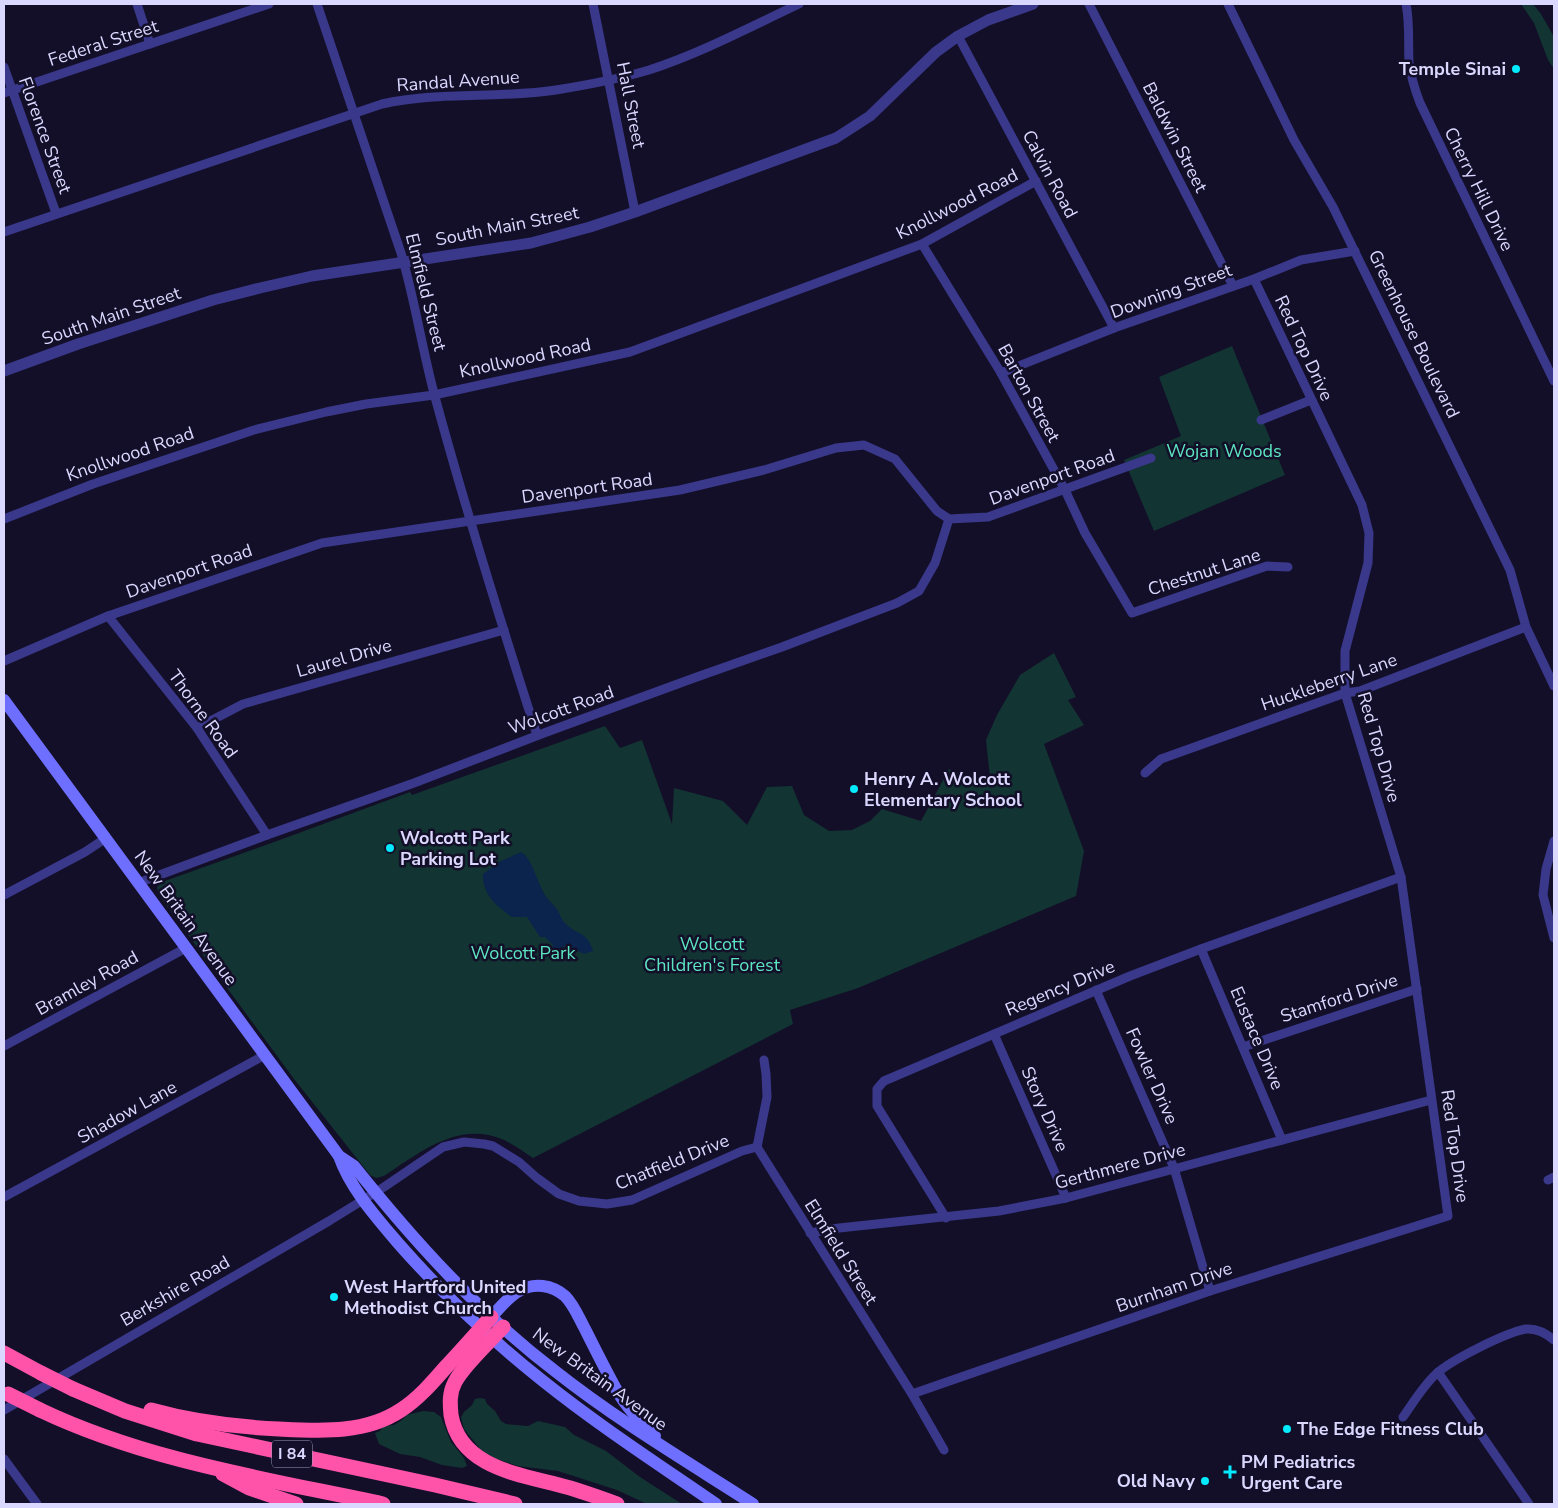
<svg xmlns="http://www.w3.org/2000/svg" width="1558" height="1508" font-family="'Nunito Sans',sans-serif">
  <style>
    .green { fill: #123432 }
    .water { fill: #0a244d }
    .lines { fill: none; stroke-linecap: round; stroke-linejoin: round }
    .minor { stroke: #3a388a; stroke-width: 9 }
    .tertiary { stroke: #3a388a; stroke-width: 11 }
    .secondary { stroke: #6f6fff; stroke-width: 12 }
    .motorway { stroke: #ff53a9; stroke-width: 15 }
    .motorway-bridge { stroke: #ff53a9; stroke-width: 15 }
    .poi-dot { fill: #04ebff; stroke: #130f29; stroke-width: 2 }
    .labels { text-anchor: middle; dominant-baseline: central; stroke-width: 5; stroke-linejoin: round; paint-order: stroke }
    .shield { fill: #130f29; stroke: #9f9cbf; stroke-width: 1 }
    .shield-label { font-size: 16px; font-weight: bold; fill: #dbd8ff }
    .street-label { font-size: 18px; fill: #dbd8ff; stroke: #130f29 }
    .poi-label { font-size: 18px; font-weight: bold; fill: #dbd8ff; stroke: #130f29; text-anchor: start }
    .park-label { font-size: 18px; fill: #5de5c1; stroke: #130f29 }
  </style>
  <rect width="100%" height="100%" fill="#130f29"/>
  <g class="green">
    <polygon points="1521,4 1533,4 1541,14 1554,37 1554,69 1548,60 1534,23"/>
    <polygon points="1232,346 1285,475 1154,531 1124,460 1181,436 1159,377"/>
    <path d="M1054,653L1076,697L1068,700L1084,725L1044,744L1084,851L1076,896L858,988L790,1010L793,1024L533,1158C524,1152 514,1145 504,1140C459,1120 419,1153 384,1176L376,1178L370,1175L294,1079L158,894L157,887L162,882L277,841L410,792L412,795L605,726L620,748L642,740L672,824L674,788L723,801L747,825L767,787L792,786L804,815L829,831L852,830L870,821L882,809L921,821L949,769L991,787L986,740L997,715L1020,675Z"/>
    <polygon points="480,1398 485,1399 487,1404 495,1411 501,1421 506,1424 528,1426 538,1421 565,1427 574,1435 606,1451 640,1477 682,1504 647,1504 617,1490 558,1471 518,1466 485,1455 464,1429 461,1417 464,1412 472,1405 475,1399"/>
    <polygon points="423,1411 434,1412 441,1417 451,1442 464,1458 467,1466 462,1468 442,1465 420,1457 400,1454 379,1444 375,1433 380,1431 383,1426 394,1425 402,1420 407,1415"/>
  </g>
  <path class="water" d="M521,852C533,858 538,888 548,899C550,902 554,905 556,908C560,913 561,920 566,924C578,936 587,931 593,951L584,954L566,945L560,949L554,961L550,958L553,945L545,937H540L527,917H512C497,906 482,895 483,874L499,862Z"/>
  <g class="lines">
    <g class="minor">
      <polyline points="137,4 150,44"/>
      <path d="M317,4L401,253C415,300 422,349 435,397C466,511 501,623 537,735"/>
      <polyline points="593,4 635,212"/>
      <polyline points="1089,4 1233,286"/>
      <polyline points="1228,4 1294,140 1333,207 1510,570 1526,627 1554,686"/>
      <path d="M1406,4C1410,23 1408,42 1409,62C1411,77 1415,90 1420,103L1554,381"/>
      <polyline points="958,36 1114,328"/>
      <polyline points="4,67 56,213"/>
      <polyline points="4,93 269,4"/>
      <path d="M4,232L382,104C439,91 498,99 556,90C587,85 619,79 649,70C701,53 750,27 799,4"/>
      <polyline points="922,244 1001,373 1065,490 1085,533 1132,613 1267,566 1288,567"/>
      <polyline points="1001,373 1114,328 1254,279 1301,260 1355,251"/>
      <polyline points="1261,420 1311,400"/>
      <polyline points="4,519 93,484 254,430 326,412 366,404 434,395 630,352 922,244 1036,181"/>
      <polyline points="108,616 197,728 267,835"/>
      <polyline points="4,661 108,616 322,543 680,490 764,470 836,448 864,445 895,459 937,511 949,519 988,517 1151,458"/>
      <polyline points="197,728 243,704 504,630"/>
      <polyline points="1145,773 1161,759 1345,693 1360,691 1526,627"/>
      <polyline points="1554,841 1546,869 1543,895 1554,938"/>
      <polyline points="138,883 267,835 414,783 544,733 694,678 782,647 897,603 919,591 935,563 949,519"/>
      <polyline points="4,895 85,852 106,838"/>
      <polyline points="1201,949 1282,1140"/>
      <polyline points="1096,990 1174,1168 1210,1291"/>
      <polyline points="994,1034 1066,1198"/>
      <polyline points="4,1046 186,948"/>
      <polyline points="1243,1047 1417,989"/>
      <polyline points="764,1060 766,1074 767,1097 757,1147 912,1394 944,1450"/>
      <polyline points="1548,1180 1554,1177"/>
      <polyline points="4,1197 265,1055"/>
      <polyline points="946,1218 877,1106 877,1089 884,1081 1130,976 1201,949 1401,877"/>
      <polyline points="810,1233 839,1228 999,1211 1066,1198 1431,1100"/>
      <polyline points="1438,1372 1529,1504"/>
      <polyline points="912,1394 1210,1291 1448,1216 1401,877 1345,693 1345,651 1368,563 1369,533 1362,505 1254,279"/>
      <polyline points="4,1410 329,1221 384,1187 443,1147 464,1142 484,1144 493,1146 519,1162 537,1178 559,1194 579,1201 607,1204 632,1200 742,1151 757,1147"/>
      <path d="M1403,1417C1413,1403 1423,1386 1436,1374C1451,1360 1505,1333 1526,1329C1537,1328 1547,1334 1554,1340"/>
      <polyline points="4,1459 37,1504"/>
    </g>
    <polyline class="tertiary" points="4,371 78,344 213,300 260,288 312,276 531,243 590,227 635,212 836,138 870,116 936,52 958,36 988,20 1033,4"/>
    <g class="secondary">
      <path d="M4,700L339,1156L354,1166C414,1241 478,1312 555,1371C617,1420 686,1461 753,1504"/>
      <path d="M339,1156C350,1188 376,1217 398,1243C442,1293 491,1340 543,1381C598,1425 658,1464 716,1504"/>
      <path d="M491,1317C500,1308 508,1297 519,1291C534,1282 552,1285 565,1296C574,1305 579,1318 585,1329C595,1349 605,1369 616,1389C626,1407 641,1422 655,1436"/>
    </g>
    <g class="motorway">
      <path d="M503,1327C490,1341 463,1366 455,1382C449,1393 450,1404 451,1415C460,1467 518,1474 559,1485C579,1490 598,1497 617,1504"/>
      <polyline points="4,1353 41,1373"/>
      <polyline points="73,1389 125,1411 197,1434 435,1485 515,1504"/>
      <path d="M40,1410C147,1461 267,1479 383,1504"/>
      <path d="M151,1410C194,1422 236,1427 279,1429C321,1431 365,1434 401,1410C418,1399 432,1383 445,1368C461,1351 476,1334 491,1317"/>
      <polyline points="223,1474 249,1488 296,1504"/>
    </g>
    <g class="motorway-bridge">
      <polyline points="41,1373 73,1389"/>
      <polyline points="8,1394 40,1410"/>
    </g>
  </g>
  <g class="poi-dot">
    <circle cx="1516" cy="69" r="5"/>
    <circle cx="854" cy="789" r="5"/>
    <circle cx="390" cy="848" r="5"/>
    <circle cx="334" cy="1297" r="5"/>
    <circle cx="1287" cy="1429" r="5"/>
    <path d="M1227.5 1464.5h5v5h5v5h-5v5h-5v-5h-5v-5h5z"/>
    <circle cx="1205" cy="1481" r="5"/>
  </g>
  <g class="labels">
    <rect class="shield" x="272" y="1440.5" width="40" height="27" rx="4"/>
    <g class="shield-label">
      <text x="292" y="1454">I 84</text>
    </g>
    <g class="street-label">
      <text transform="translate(103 43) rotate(-18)">Federal Street</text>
      <text transform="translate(458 81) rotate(-4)">Randal Avenue</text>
      <text transform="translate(631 105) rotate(79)">Hall Street</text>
      <text transform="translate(45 135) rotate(70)">Florence Street</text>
      <text transform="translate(1175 137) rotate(63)">Baldwin Street</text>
      <text transform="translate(1050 174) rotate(62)">Calvin Road</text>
      <text transform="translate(1479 189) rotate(64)">Cherry Hill Drive</text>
      <text transform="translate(957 204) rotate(-27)">Knollwood Road</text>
      <text transform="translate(507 226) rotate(-11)">South Main Street</text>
      <text transform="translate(1171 291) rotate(-20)">Downing Street</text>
      <text transform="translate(426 292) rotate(76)">Elmfield Street</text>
      <text transform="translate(111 316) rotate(-19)">South Main Street</text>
      <text transform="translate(1414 334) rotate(64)">Greenhouse Boulevard</text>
      <text transform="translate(1304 348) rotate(65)">Red Top Drive</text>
      <text transform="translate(525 358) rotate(-12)">Knollwood Road</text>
      <text transform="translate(1029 393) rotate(61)">Barton Street</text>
      <text transform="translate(130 454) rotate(-19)">Knollwood Road</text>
      <text transform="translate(1052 477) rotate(-20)">Davenport Road</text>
      <text transform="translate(587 488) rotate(-8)">Davenport Road</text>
      <text transform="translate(189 571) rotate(-19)">Davenport Road</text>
      <text transform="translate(1204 572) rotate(-18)">Chestnut Lane</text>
      <text transform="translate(344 658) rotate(-16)">Laurel Drive</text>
      <text transform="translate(1329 682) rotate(-19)">Huckleberry Lane</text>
      <text transform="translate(561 710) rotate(-20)">Wolcott Road</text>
      <text transform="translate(203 714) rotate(54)">Thorne Road</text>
      <text transform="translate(1379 747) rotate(74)">Red Top Drive</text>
      <text transform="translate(186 918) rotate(54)">New Britain Avenue</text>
      <text transform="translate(87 983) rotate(-29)">Bramley Road</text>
      <text transform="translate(1060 988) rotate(-23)">Regency Drive</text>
      <text transform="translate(1339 998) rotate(-18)">Stamford Drive</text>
      <text transform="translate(1257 1038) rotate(67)">Eustace Drive</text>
      <text transform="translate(1152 1076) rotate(66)">Fowler Drive</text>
      <text transform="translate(1045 1109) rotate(66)">Story Drive</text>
      <text transform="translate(127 1112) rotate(-29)">Shadow Lane</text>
      <text transform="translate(1455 1146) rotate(82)">Red Top Drive</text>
      <text transform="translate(672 1162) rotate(-22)">Chatfield Drive</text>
      <text transform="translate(1120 1166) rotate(-15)">Gerthmere Drive</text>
      <text transform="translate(841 1252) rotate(58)">Elmfield Street</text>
      <text transform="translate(1174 1287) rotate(-19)">Burnham Drive</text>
      <text transform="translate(175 1291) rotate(-30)">Berkshire Road</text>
      <text transform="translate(600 1379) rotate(36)">New Britain Avenue</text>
    </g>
    <g class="poi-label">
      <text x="1506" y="69" text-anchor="end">Temple Sinai</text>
      <text x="864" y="779">Henry A. Wolcott<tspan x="864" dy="21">Elementary School</tspan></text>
      <text x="400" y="838">Wolcott Park<tspan x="400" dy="21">Parking Lot</tspan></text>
      <text x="344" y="1287">West Hartford United<tspan x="344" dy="21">Methodist Church</tspan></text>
      <text x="1297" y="1429">The Edge Fitness Club</text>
      <text x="1241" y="1462">PM Pediatrics<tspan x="1241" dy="21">Urgent Care</tspan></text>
      <text x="1195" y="1481" text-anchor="end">Old Navy</text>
    </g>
    <g class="park-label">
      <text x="1224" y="451">Wojan Woods</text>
      <text x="712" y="944">Wolcott<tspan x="712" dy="21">Children's Forest</tspan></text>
      <text x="523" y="953">Wolcott Park</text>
    </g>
  </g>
  <rect width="1558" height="1508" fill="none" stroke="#dbd8ff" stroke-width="10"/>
</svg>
